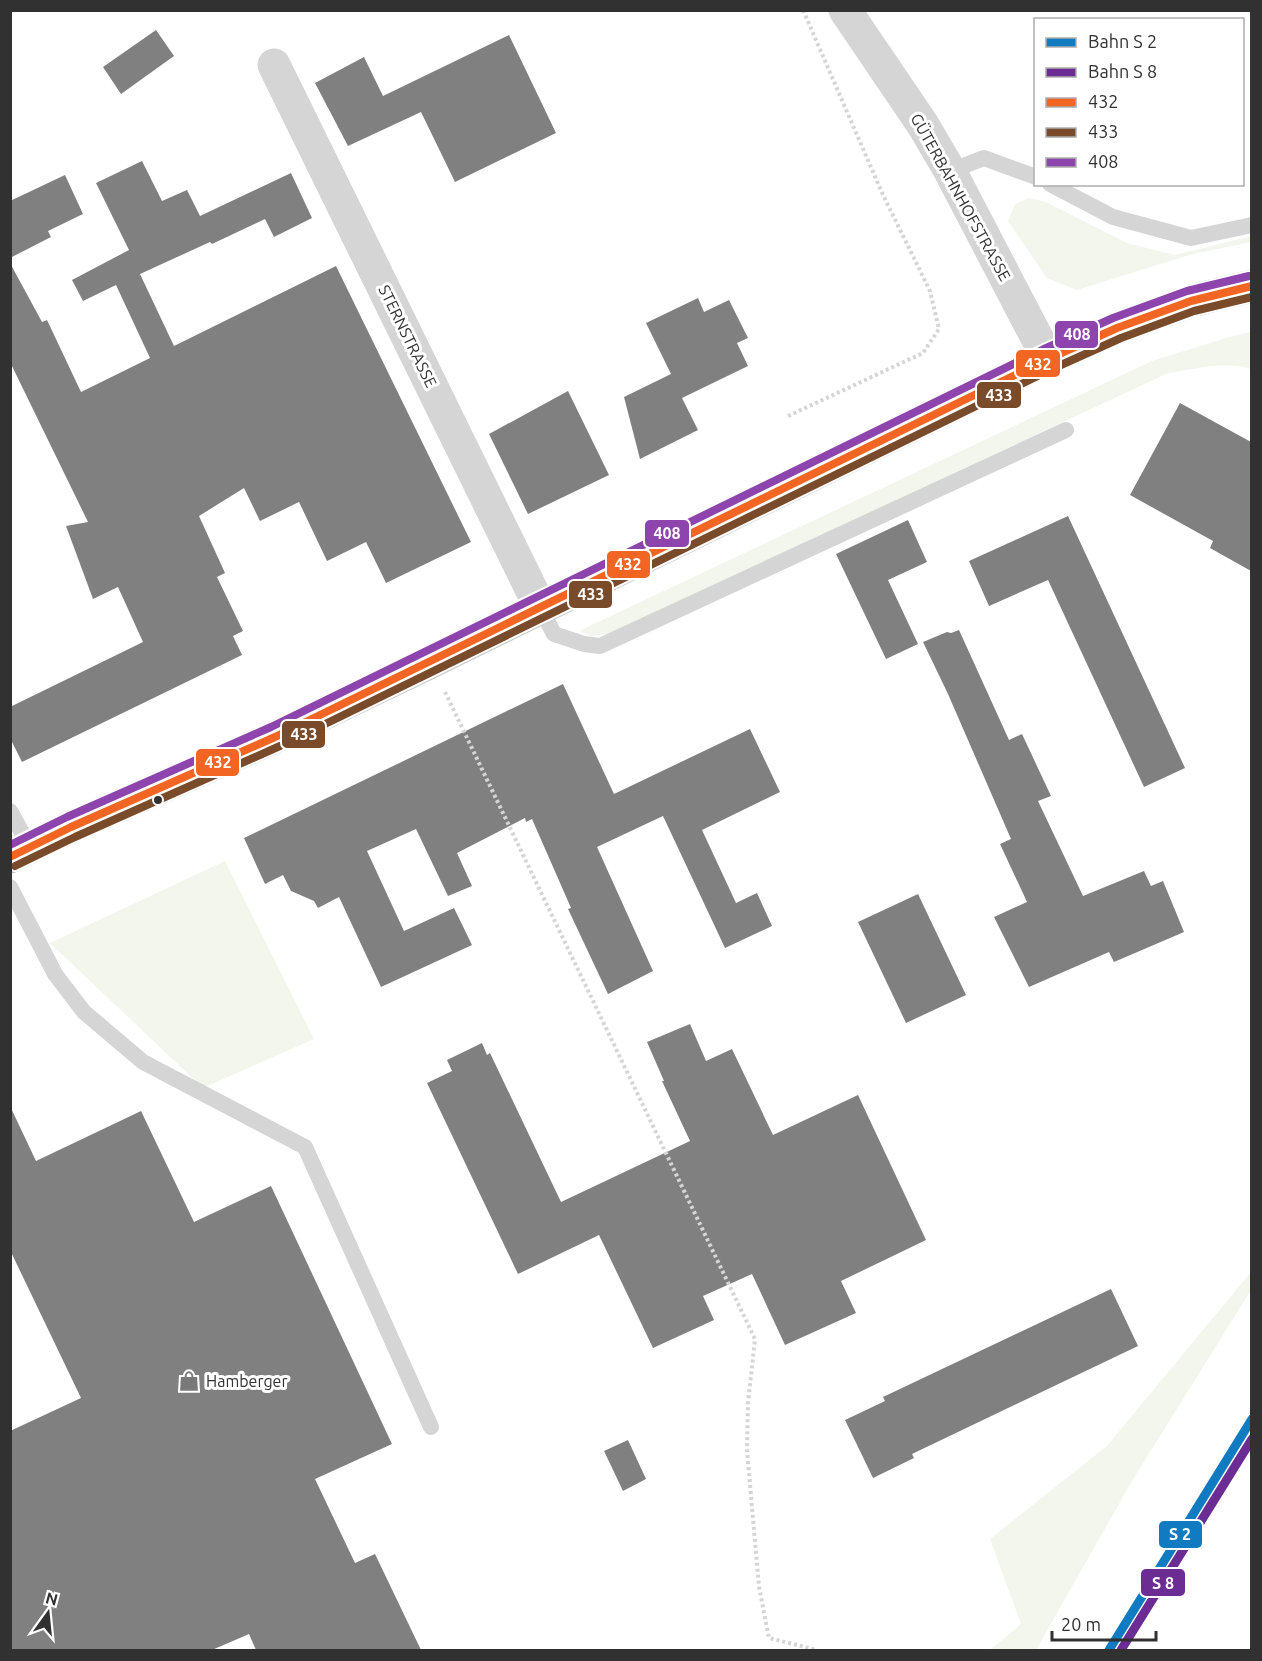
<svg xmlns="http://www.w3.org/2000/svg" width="1262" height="1661" font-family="Ubuntu,sans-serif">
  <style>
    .green { fill: #f2f6ed }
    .building { fill: #808080 }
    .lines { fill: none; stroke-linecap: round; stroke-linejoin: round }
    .path { stroke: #d5d5d5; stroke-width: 4; stroke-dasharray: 3 3; stroke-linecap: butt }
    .lane { stroke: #d5d5d5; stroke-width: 16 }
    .street { stroke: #d5d5d5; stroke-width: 33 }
    .primary { stroke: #c9c9c9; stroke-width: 33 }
    .bus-1-casing { stroke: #fff; stroke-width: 12 }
    .bus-2-casing { stroke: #fff; stroke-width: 12 }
    .bus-3-casing { stroke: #fff; stroke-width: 12 }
    .bus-1 { stroke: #f26522; stroke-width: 8 }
    .bus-2 { stroke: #7a4b2a; stroke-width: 8 }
    .bus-3 { stroke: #8e44ad; stroke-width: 8 }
    .rail-1-casing { stroke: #fff; stroke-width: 14 }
    .rail-2-casing { stroke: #fff; stroke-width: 14 }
    .rail-1 { stroke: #107bc0; stroke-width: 9 }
    .rail-2 { stroke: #6b2c94; stroke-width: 9 }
    .bus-dot { fill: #313131; stroke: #fff; stroke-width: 2 }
    .labels { text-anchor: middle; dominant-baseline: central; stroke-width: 6; stroke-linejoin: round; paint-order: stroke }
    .street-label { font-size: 16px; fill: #313131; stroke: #fff }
    .poi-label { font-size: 16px; fill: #313131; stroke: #fff; text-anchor: start }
    .line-badge { stroke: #fff; stroke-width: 2 }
    .badge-label { font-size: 16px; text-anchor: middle; font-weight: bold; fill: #fff }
  </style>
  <rect width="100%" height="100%" fill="#fff"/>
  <g class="green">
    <polygon points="1029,198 1046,202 1127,243 1175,255 1251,236 1251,242 1189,255 1077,290 1047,278 1008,221 1015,204"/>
    <path d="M1251,332V369C1224,361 1193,369 1166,374L608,634L591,636L579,631L1152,361L1226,338Z"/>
    <polygon points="225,861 314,1039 203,1088 50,943"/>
    <polygon points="1251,1272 1251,1290 1132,1481 1036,1650 990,1650 1021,1624 990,1539 1107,1446"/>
  </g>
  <g class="building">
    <polygon points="156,30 174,56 121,94 103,67"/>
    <polygon points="509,35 556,133 455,182 421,112 348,146 315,83 364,57 383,96"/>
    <polygon points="142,161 162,201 187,190 200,216 291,173 312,218 274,237 265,219 212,244 210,242 140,274 174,346 336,266 471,542 386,583 366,542 327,561 299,502 260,521 244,488 199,516 225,573 217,577 243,631 233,636 242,655 22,762 10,738 10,707 143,642 118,587 93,599 66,526 88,522 10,362 10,263 42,322 47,320 81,392 150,358 116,285 83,301 72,280 129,250 96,183"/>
    <polygon points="65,175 83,214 48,231 51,237 10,258 10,201"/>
    <polygon points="698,298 704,312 729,300 748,338 737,343 748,366 682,398 698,430 640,459 624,397 671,374 646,323"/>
    <polygon points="568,391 609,475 528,514 489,434"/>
    <polygon points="1180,403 1251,442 1251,571 1210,548 1213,541 1130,495"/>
    <polygon points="1068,516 1185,768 1144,787 1048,580 989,606 969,561"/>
    <polygon points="908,520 927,562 888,580 918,644 886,659 836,554"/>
    <polygon points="959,630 1009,740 1022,734 1051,796 1038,801 1083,896 1144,871 1151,886 1163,881 1184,932 1114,962 1109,952 1029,987 994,917 1027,902 1000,844 1011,839 948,694 923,642 947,632 951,633"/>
    <polygon points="563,684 614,794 750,729 780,792 702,830 736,903 757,893 772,926 725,948 663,816 597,847 653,971 608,994 568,909 571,908 532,819 526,822 525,818 457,853 472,886 448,896 416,829 367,851 404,931 454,908 472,945 381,987 339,897 318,908 314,901 291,891 283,875 265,884 244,838"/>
    <polygon points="918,894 966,995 906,1023 858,922"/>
    <polygon points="690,1024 706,1061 732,1049 773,1135 858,1095 926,1240 841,1281 856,1313 785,1345 752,1274 703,1296 714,1320 653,1348 599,1235 518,1274 427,1083 452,1071 447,1060 482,1043 487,1055 490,1053 561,1202 690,1141 662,1081 664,1081 647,1042"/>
    <polygon points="10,1106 36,1161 141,1111 194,1222 271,1186 392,1444 315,1479 355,1563 375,1554 421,1650 256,1650 249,1634 212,1650 10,1650 10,1431 81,1398 10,1250"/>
    <polygon points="1111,1289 1138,1346 912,1454 914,1458 873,1478 845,1420 885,1401 883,1397"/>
    <polygon points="628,1440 646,1479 623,1491 604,1451"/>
  </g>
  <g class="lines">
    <g class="path">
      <polyline points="788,416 923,353 939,329 930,291 883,195 803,10"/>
      <polyline points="445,692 755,1339 748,1403 747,1450 759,1587 769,1638 817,1650"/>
    </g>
    <g class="lane">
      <polyline points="950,171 984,158 1036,177"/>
      <polyline points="1050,184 1113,217 1191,238 1252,225"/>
      <polyline points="540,607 554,634 584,644 600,646 1066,430"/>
      <polyline points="10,811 30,847"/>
      <polyline points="10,887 55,974 84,1012 143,1062 305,1147 431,1427"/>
    </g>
    <g class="street">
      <polyline points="845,10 923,125 950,171 1048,359"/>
      <polyline points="274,65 540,607"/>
    </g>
    <polyline class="primary" points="10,857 71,827 275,737 427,664 1048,359 1117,328 1191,301 1252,286"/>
    <g class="bus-1-casing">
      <polyline id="bus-1" points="10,857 71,827 275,737 1048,359 1117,328 1191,301 1252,286"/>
    </g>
    <g class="bus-2-casing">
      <polyline id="bus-2" points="15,866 75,837 280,746 1052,369 1121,338 1194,311 1252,297"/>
    </g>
    <g class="bus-3-casing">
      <polyline id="bus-3" points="10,845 67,817 271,727 1044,349 1113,318 1187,291 1249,276"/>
    </g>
    <use href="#bus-1" class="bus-1"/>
    <use href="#bus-2" class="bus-2"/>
    <use href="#bus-3" class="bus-3"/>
    <g class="rail-1-casing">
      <polyline id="rail-1" points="1109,1650 1252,1419"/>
    </g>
    <g class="rail-2-casing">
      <polyline id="rail-2" points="1121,1650 1252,1439"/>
    </g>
    <use href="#rail-1" class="rail-1"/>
    <use href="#rail-2" class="rail-2"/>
  </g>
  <defs>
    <g id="shop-bare" transform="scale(1.62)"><path d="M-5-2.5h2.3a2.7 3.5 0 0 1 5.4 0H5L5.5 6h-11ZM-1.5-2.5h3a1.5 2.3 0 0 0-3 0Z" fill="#797979" stroke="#fff" stroke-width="2.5" paint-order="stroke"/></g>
  </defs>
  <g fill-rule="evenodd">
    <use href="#shop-bare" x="189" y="1381"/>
  </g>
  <circle class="bus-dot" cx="158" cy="800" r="5"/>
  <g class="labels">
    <g class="street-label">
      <text transform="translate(961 197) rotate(61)">GÜTERBAHNHOFSTRASSE</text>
      <text transform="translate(408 336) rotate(64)">STERNSTRASSE</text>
    </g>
    <g class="poi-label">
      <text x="206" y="1381">Hamberger</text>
    </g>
  </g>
  <g class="line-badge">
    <rect x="1054" y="320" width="45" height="29" rx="6" fill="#8e44ad"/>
    <rect x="1015" y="349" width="46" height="29" rx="6" fill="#f26522"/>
    <rect x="976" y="381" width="46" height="28" rx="6" fill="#7a4b2a"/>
    <rect x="644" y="519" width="46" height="29" rx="6" fill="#8e44ad"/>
    <rect x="606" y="550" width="45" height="29" rx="6" fill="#f26522"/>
    <rect x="568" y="580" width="45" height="29" rx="6" fill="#7a4b2a"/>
    <rect x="281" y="720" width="45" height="29" rx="6" fill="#7a4b2a"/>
    <rect x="195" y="748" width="45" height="29" rx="6" fill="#f26522"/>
    <rect x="1158" y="1520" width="45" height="29" rx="6" fill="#107bc0"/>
    <rect x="1140" y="1568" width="46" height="29" rx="6" fill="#6b2c94"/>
  </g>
  <g class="badge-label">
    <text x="1077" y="340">408</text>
    <text x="1038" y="370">432</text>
    <text x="999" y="401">433</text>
    <text x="667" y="539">408</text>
    <text x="628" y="570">432</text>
    <text x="591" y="600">433</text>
    <text x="304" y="740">433</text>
    <text x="218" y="768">432</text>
    <text x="1180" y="1540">S 2</text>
    <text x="1163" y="1589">S 8</text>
  </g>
  <rect width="1262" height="1661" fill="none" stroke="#313131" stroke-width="24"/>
  <rect x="1034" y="18" width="210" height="168" fill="#ffffff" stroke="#adadad" stroke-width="1.5"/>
  <rect x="1046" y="38" width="30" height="9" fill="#107bc0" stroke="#adadad" stroke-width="1.5"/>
  <text x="1088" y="48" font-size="18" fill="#313131">Bahn S 2</text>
  <rect x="1046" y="68" width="30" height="9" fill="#6b2c94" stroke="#adadad" stroke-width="1.5"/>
  <text x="1088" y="78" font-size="18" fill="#313131">Bahn S 8</text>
  <rect x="1046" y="98" width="30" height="9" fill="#f26522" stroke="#adadad" stroke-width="1.5"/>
  <text x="1088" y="108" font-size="18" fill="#313131">432</text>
  <rect x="1046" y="128" width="30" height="9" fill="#7a4b2a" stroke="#adadad" stroke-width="1.5"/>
  <text x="1088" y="138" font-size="18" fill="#313131">433</text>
  <rect x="1046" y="158" width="30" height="9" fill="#8e44ad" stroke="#adadad" stroke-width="1.5"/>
  <text x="1088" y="168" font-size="18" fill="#313131">408</text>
  <g transform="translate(48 1613) rotate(15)" stroke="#ffffff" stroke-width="4.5" paint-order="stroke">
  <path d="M0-4.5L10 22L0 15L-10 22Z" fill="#313131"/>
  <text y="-9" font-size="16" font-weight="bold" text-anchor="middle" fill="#313131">N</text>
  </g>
  <path d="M1052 1631v9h104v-9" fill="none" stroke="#313131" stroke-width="3"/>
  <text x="1061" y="1631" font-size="18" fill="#313131" stroke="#ffffff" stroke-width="4.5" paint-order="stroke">20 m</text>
</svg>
